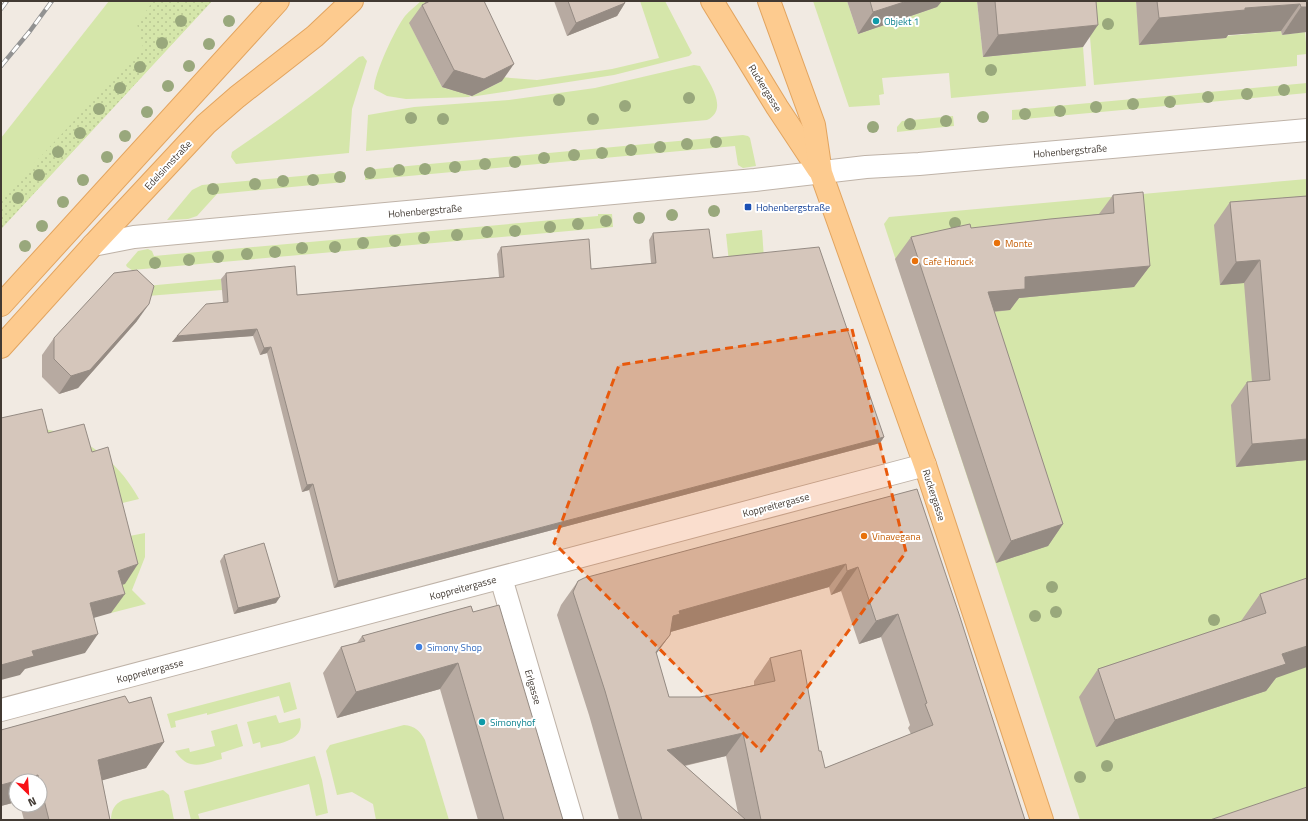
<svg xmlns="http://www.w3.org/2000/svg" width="1308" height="821" font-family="'Titillium Web',sans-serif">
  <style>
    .grass { fill: #d5e6aa }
    .park { fill: url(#park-dots) }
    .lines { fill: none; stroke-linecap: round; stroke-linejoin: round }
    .minor-casing { stroke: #bfb3a8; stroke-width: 24 }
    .major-casing { stroke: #e2a45f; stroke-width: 24 }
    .minor { stroke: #fff; stroke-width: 22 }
    .major { stroke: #fdcb8f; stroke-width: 22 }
    .rail-casing { stroke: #929292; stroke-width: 4.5 }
    .rail { stroke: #fff; stroke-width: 3; stroke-dasharray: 9; stroke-linecap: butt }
    .tree { fill: #99a87c }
    .wall { fill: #b7aaa1; fill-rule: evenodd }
    .shaded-wall { fill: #958b83 }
    .building { fill: #d5c6bb; stroke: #958b83; fill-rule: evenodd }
    .marked { fill: #e8590c; fill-opacity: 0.2; stroke: #e8590c; stroke-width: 3; stroke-dasharray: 8 5; stroke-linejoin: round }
    .culture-dot { fill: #0f9aa8; stroke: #fff; stroke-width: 1.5 }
    .transit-dot { fill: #1a4fb4; stroke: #fff; stroke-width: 1.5 }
    .food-dot { fill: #e8710a; stroke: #fff; stroke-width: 1.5 }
    .shop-dot { fill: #3f7fe0; stroke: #fff; stroke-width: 1.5 }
    .labels { text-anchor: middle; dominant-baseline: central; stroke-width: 4; stroke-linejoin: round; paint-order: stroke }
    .culture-label { font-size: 10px; fill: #0d838f; stroke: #fff; text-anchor: start }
    .street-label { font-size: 10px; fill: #423a33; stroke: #fff }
    .transit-label { font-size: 10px; fill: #164399; stroke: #fff; text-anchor: start }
    .food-label { font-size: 10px; fill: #c56008; stroke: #fff; text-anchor: start }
    .shop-label { font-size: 10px; fill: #366cbe; stroke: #fff; text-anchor: start }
  </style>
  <defs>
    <pattern id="park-dots" width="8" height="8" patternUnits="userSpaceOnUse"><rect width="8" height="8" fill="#d5e6aa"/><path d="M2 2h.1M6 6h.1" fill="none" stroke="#b8c693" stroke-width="1.8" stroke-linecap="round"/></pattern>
  </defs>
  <rect width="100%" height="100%" fill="#f1eae2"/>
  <g class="grass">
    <polygon points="109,1 212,1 1,229 1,138"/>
    <path d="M421,1H424L430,12L412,28L442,87L451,90L464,85L470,97L502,81L500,77L537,80L612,69L659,58L640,1H665L692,53L689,56L614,75L470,97L406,99L387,96L374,89C374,74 395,29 405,16C409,11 416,6 421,1Z"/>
    <polygon points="813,1 847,1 858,34 937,7 935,1 977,1 983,57 1083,47 1086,86 951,98 949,73 882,78 884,94 879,95 880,105 849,107"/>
    <polygon points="1087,1 1136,1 1140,45 1226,38 1226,36 1281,31 1282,35 1305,32 1307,54 1297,55 1297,66 1094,85"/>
    <path d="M363,56L367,61L352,109L349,153L236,164L231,157L232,152C276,122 319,92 359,57Z"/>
    <path d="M694,65L700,66C708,81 730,109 707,120L366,151L368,115L414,107L509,100L595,88Z"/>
    <polygon points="1307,83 1307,93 1012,120 1012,110"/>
    <polygon points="953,116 954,126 897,132 897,127 902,121"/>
    <polygon points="743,135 748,136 750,138 756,166 743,168 738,165 735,146 365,180 365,170"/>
    <polygon points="345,172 345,182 217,194 197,216 188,219 167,220 192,190 202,185"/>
    <polygon points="1307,179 1307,820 1080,820 884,224 889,217"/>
    <polygon points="598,214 612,214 613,227 132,270 127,267 126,265 138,251 148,249 152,251 154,256 598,216"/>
    <polygon points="762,230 764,259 729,262 726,234"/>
    <polygon points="221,279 222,290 135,297 125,288"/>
    <path d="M29,428C37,429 46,429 54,431C90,438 122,467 139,499L106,507Z"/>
    <polygon points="145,533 145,557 132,590 146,604 111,613 104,591 114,539"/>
    <polygon points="290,682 297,709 284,713 279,696 207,715 207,713 175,721 176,727 171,728 167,714"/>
    <path d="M276,715L279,723L300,718C306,742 279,743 261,748L260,742L253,744L247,722Z"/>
    <path d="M237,724L243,746L221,753L222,759C202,764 189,772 175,751L189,748L190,752L215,746L211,731Z"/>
    <path d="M404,725C415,726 420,731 425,740L449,820H376L373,804L352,792L337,795L326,751L330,745Z"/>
    <polygon points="315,756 322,780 328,813 316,816 309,784 198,814 200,820 191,820 184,791"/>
    <path d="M163,790L169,795L174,820H111C111,811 114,804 123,800Z"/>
  </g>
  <polygon class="park" points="153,1 212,1 1,229 1,199 143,47 137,24"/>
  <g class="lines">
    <g class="minor-casing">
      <g id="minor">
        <polyline points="93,245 134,237 755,180 866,167 919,164 1307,130"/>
        <polyline points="501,578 572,820"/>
        <polyline points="1,710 925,465"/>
      </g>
    </g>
    <g class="major-casing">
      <g id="major">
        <polyline points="712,1 777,107 818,169"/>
        <polyline points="769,1 814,125 821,173 925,465 1042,820"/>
        <polyline points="1,305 278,1"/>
        <polyline points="1,347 93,245 206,124 237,97 315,36 352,1"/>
      </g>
    </g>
    <use href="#minor" class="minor"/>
    <use href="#major" class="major"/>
    <g class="rail-casing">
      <g id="rail">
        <polyline points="1,9 7,1"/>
        <polyline points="1,66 30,31 52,1"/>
      </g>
    </g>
    <use href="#rail" class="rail"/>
  </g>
  <g class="tree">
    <circle cx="181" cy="21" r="6"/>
    <circle cx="229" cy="21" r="6"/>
    <circle cx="1108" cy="24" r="6"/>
    <circle cx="162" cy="43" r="6"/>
    <circle cx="209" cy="44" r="6"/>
    <circle cx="189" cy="66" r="6"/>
    <circle cx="140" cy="67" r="6"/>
    <circle cx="991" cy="70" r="6"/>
    <circle cx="168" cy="86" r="6"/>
    <circle cx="120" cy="88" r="6"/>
    <circle cx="1284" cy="90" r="6"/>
    <circle cx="1247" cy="94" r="6"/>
    <circle cx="1208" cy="97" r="6"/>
    <circle cx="689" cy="98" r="6"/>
    <circle cx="559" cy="100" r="6"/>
    <circle cx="1170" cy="102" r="6"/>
    <circle cx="1133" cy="104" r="6"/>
    <circle cx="625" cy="106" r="6"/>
    <circle cx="1096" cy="107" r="6"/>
    <circle cx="99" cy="109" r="6"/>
    <circle cx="1060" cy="111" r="6"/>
    <circle cx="147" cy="112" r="6"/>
    <circle cx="1025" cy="114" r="6"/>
    <circle cx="983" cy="117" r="6"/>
    <circle cx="411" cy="118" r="6"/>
    <circle cx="443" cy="119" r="6"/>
    <circle cx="593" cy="119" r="6"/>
    <circle cx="946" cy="121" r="6"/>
    <circle cx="910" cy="124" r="6"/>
    <circle cx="873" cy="127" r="6"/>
    <circle cx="80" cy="133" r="6"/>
    <circle cx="125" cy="136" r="6"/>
    <circle cx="716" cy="142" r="6"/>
    <circle cx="687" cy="144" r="6"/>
    <circle cx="660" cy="147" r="6"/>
    <circle cx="631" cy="150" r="6"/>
    <circle cx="58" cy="152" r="6"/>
    <circle cx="602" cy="153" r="6"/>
    <circle cx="574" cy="155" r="6"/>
    <circle cx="107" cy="157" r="6"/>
    <circle cx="544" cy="158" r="6"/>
    <circle cx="515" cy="162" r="6"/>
    <circle cx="485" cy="164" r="6"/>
    <circle cx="455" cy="167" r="6"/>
    <circle cx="425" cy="169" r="6"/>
    <circle cx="399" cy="170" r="6"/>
    <circle cx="370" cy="173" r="6"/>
    <circle cx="39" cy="175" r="6"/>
    <circle cx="340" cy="177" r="6"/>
    <circle cx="83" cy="180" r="6"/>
    <circle cx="313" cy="180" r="6"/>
    <circle cx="283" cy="181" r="6"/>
    <circle cx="255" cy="184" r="6"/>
    <circle cx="213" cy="189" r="6"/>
    <circle cx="18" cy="198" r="6"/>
    <circle cx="63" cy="202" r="6"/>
    <circle cx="714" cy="211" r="6"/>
    <circle cx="672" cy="215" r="6"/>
    <circle cx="639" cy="218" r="6"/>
    <circle cx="606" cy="221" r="6"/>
    <circle cx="955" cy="223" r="6"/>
    <circle cx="578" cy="224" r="6"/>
    <circle cx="42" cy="226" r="6"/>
    <circle cx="550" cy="227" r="6"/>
    <circle cx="515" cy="231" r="6"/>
    <circle cx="487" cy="232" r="6"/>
    <circle cx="457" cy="235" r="6"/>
    <circle cx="424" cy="238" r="6"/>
    <circle cx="395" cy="241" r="6"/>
    <circle cx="363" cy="243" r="6"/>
    <circle cx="25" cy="246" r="6"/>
    <circle cx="335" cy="247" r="6"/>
    <circle cx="302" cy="248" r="6"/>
    <circle cx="275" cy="252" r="6"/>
    <circle cx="247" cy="254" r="6"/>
    <circle cx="218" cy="257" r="6"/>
    <circle cx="189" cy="260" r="6"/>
    <circle cx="155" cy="263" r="6"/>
    <circle cx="1052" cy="587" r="6"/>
    <circle cx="1056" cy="612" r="6"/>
    <circle cx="1035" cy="616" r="6"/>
    <circle cx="1214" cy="620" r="6"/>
    <circle cx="1107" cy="766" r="6"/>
    <circle cx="1080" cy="777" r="6"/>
  </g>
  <g class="wall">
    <polygon points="424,1 484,1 502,81 472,96 442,87 409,23 422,5 425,3"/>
    <polygon points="554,1 624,1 625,3 617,16 567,36"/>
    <polygon points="847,1 942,1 937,7 858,34"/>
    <polygon points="977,1 1096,1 1083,47 983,57"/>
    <polygon points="1136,1 1307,1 1282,35 1281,31 1228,35 1226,38 1139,45"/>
    <polygon points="1113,195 1150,266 1134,287 1019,298 1010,310 994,312 1063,524 1048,546 996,563 895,259 911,237 1099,214"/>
    <polygon points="1307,196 1307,460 1236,467 1231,405 1247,382 1252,382 1244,283 1220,285 1214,225 1230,202"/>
    <polygon points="653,233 713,258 884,437 880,443 334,588 309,490 302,492 267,353 260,355 253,336 172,342 223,302 221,279 226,273 297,295 499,277 497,254 501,247 591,269 651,263 649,240"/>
    <polygon points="137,321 78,388 59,394 42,377 42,355 54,338"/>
    <path d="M917,489L1025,820H619L589,715L557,615L561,605L578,581ZM829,587L831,595L841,591L859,644L881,637L910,725L908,728L911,734L825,768L819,751L770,658L754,681V685L700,697H669L656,654L670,635V632ZM726,756L738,813L685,766Z"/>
    <polygon points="224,555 276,603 234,614 220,561"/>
    <polygon points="1307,578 1276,678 1266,691 1096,747 1079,697 1098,669 1241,622 1241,621 1260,594"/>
    <polygon points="471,606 563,820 478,820 440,689 337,718 323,673 341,647 357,643 362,636"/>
    <polygon points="125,696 129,703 151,697 164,742 146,768 102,780 110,820 24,820 20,805 40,805 40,781 16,781 16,802 1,806 1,730"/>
  </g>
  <g class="shaded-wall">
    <polygon points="907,1 942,1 937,7 858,34 873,12"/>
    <polygon points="625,3 617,16 567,36 576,23"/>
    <polygon points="1300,4 1281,31 1228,35 1226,38 1139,45 1159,18 1245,8"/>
    <polygon points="1301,7 1307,7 1307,32 1282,35"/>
    <polygon points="1098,25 1083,47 983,57 998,35"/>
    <polygon points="514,64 502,81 472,96 442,87 454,70"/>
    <polygon points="1260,260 1244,283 1220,285 1236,262"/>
    <polygon points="1150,266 1134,287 1019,298 1010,310 972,313 988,292 1025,277"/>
    <polygon points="149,304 137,321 78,388 59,394 71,376"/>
    <polygon points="257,329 253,336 172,342 177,336"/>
    <polygon points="271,347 267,353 260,355 264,348"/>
    <polygon points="884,437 880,443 334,588 338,581"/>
    <polygon points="1307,439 1307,460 1236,467 1252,444"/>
    <polygon points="313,484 309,490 302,492 307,485"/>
    <polygon points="1063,524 1048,546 996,563 1011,541"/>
    <polygon points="138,564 125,584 104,591 118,571"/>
    <polygon points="846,564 829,587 667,633 673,616 679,611"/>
    <polygon points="858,567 841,591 831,595 847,571"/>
    <polygon points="125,594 111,613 76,623 90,603"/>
    <polygon points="280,597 276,603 234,614 238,608"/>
    <polygon points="898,614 881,637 859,644 876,621"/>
    <polygon points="98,634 85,653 25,669 20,675 1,680 1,665 32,651"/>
    <polygon points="670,635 653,658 656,652"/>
    <polygon points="1307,646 1307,667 1276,678 1266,691 1096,747 1115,720 1282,654"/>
    <polygon points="458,663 440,689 337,718 356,692"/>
    <polygon points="743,733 726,756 651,773 667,750"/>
    <polygon points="164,742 146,768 79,787 98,760"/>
    <polygon points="38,775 34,781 16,781 16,802 1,806 1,785"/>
  </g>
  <g class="building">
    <polygon points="430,1 484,1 514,64 484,79 454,70 422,5"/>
    <polygon points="568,1 624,1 625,3 576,23"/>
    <polygon points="870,1 907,1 873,12"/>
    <polygon points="995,1 1096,1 1098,25 998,35"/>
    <polygon points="1157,1 1307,1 1307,7 1301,7 1300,4 1245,8 1245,10 1159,18"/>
    <polygon points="1143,192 1150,266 1025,277 1025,289 988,292 1063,524 1011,541 911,237 970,224 971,228 1050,219 1114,213 1113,195"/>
    <polygon points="1307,196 1307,439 1252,444 1247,382 1270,380 1260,260 1236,262 1230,202"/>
    <polygon points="709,229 713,258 819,247 884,437 338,581 313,484 307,485 271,347 264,348 257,329 177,336 206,304 228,302 226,273 295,266 297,295 504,277 501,247 589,239 591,269 656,263 653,233"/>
    <polygon points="137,270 154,286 149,304 90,370 71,376 54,359 54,338 114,273"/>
    <polygon points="42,409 48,433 84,424 92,452 108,447 138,564 118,571 125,594 90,603 98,634 32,651 34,656 1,665 1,418"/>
    <path d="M917,489L959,614L1025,820H761L743,733L667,750L746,820H642L605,691L573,592L578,581L584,578ZM846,564L847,571L858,567L876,621L898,614L927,703L925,704L933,725L825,768L821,751H819L801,650L770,658L775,681L700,697H669L656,652L670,635L673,616L680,614L679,611Z"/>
    <polygon points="264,543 280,597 238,608 224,555"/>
    <polygon points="1307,578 1307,646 1282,654 1286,664 1115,720 1098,669 1266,613 1260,594"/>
    <polygon points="499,605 563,820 504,820 458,663 356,692 341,647 365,641 362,636 471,606 473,612"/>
    <polygon points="125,696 129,703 151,697 164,742 98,760 110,820 49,820 40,784 40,781 39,781 38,775 1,785 1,730"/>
    <polygon points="1307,787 1307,820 1210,820"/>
  </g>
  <path class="marked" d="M852,329L906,552L761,751L554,543L619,365Z"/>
  <g class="culture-dot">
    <circle cx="876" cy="21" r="4"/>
    <circle cx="482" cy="722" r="4"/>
  </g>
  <rect class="transit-dot" x="744" y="203" width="8" height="8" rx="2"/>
  <g class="food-dot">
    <circle cx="997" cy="243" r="4"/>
    <circle cx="915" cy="261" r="4"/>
    <circle cx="864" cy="536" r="4"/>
  </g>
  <circle class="shop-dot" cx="419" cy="647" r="4"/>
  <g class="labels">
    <g class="culture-label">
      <text x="884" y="21">Objekt 1</text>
      <text x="490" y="722">Simonyhof</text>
    </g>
    <g class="street-label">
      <text transform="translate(765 88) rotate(58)">Ruckergasse</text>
      <text transform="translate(1070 151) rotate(-5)">Hohenbergstraße</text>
      <text transform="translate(168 165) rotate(-47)">Edelsinnstraße</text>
      <text transform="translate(425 211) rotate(-5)">Hohenbergstraße</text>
      <text transform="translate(934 495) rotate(72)">Ruckergasse</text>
      <text transform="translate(776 505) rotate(-15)">Koppreitergasse</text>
      <text transform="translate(463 588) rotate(-15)">Koppreitergasse</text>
      <text transform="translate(150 671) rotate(-15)">Koppreitergasse</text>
      <text transform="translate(533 687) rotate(74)">Erlgasse</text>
    </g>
    <g class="transit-label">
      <text x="756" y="207">Hohenbergstraße</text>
    </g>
    <g class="food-label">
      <text x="1005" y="243">Monte</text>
      <text x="923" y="261">Cafe Horuck</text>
      <text x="872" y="536">Vinavegana</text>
    </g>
    <g class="shop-label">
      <text x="427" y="647">Simony Shop</text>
    </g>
  </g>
  <rect width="1308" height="821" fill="none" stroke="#423a33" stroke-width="4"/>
  <g transform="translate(28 793) rotate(155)"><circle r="19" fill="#ffffff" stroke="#b3b0ad"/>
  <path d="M0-3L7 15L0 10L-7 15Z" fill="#f81217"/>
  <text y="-6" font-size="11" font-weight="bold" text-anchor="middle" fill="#423a33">N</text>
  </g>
</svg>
